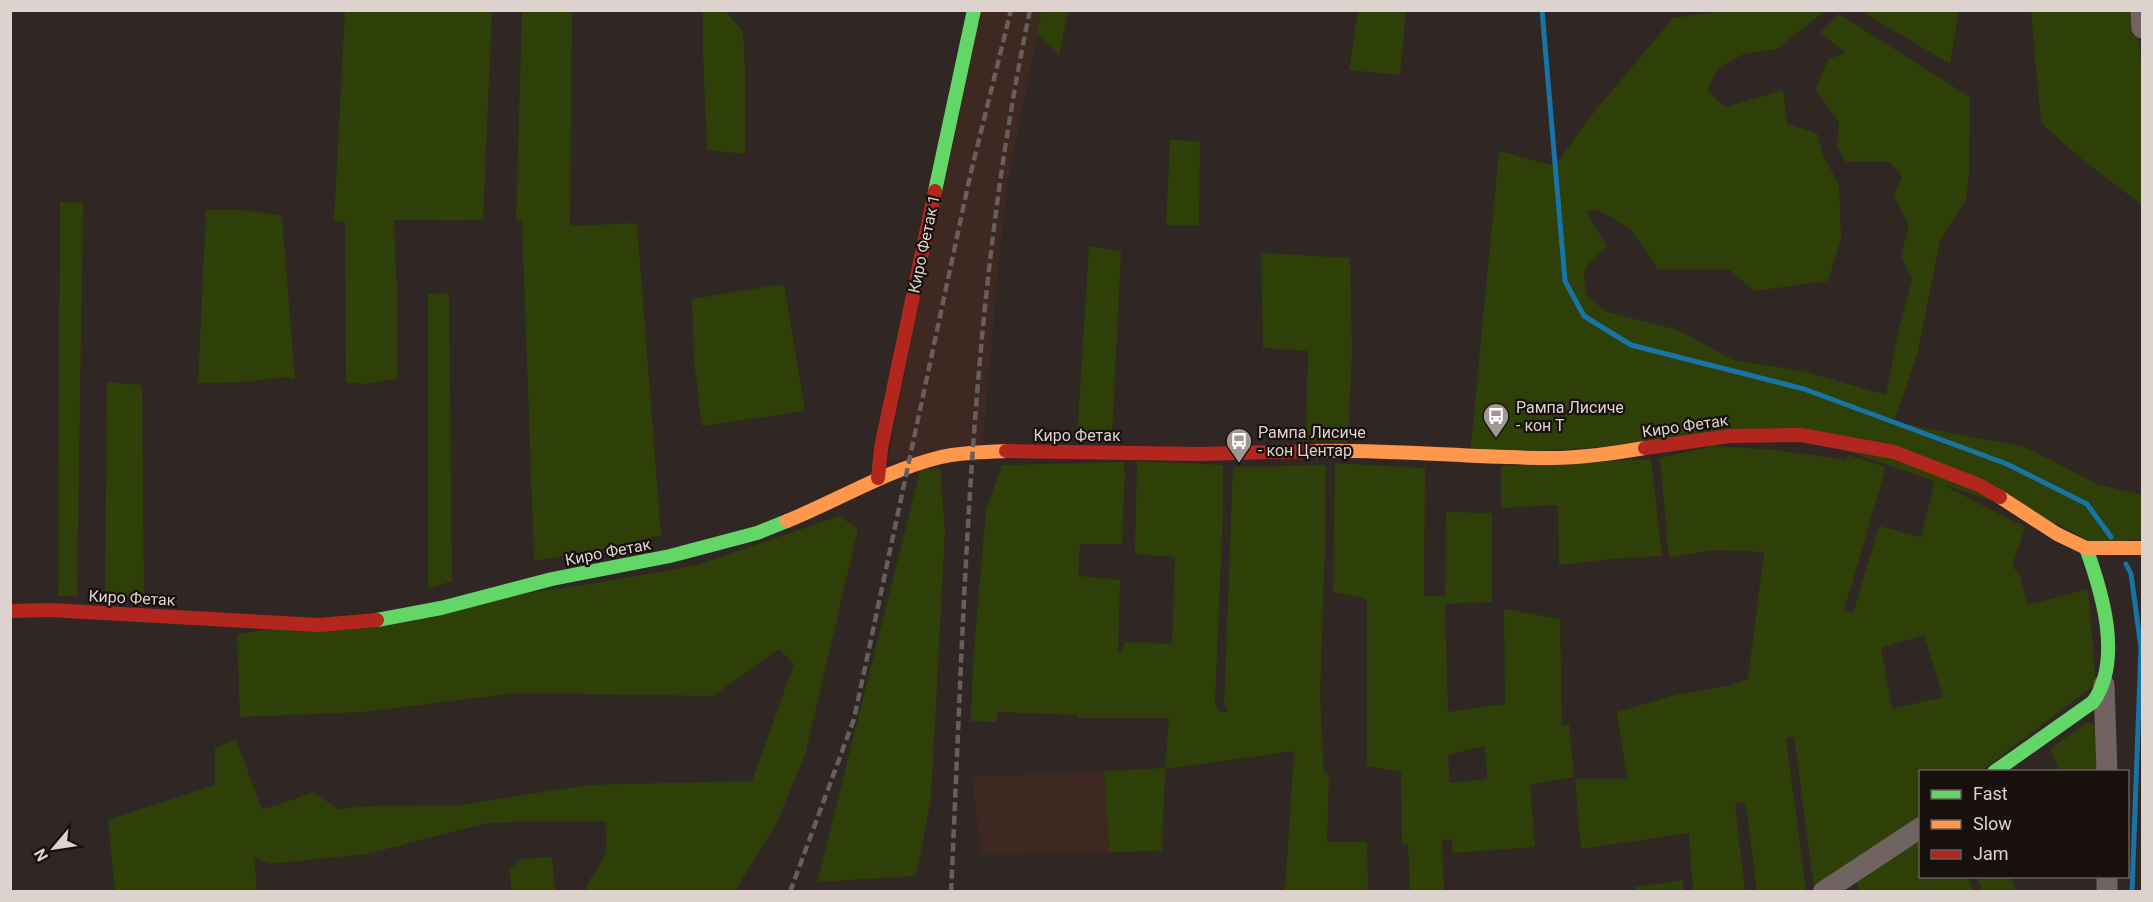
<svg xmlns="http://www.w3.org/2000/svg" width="2153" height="902" font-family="Roboto,sans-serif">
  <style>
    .built { fill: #3d2921 }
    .green { fill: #2e3f07; fill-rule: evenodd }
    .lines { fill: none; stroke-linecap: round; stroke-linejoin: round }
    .stream { stroke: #1774a5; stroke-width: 5 }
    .street { stroke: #716362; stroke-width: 21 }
    .fast { stroke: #63d668; stroke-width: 14 }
    .slow { stroke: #ff974d; stroke-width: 14 }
    .jam { stroke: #b3261e; stroke-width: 14 }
    .rail { stroke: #685e5c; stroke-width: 4.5; stroke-dasharray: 9 4.5; stroke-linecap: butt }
    .labels { text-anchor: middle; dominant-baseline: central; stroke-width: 4.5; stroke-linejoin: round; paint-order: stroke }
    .street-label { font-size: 16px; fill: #ddd2ce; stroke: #17100d }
    .poi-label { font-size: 16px; fill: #ddd2ce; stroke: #17100d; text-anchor: start }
  </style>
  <rect width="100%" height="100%" fill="#302724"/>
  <g class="built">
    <polygon points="974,11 1042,11 1009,175 1000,247 982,453 888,461"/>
    <polygon points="1104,771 1109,852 981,854 972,777"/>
  </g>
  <g class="green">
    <path d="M345,11H492L483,219C453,223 424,218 394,220L397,295V379L362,384L346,382L345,222L334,221Z"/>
    <polygon points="522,11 572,11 570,226 637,223 661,535 606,548 534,561 522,221 516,220"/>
    <polygon points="703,11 725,11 743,31 745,69 745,154 707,150 703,52"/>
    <polygon points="1042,11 1068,11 1059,55 1037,34"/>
    <polygon points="1358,11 1406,11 1400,75 1349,70"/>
    <polygon points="1721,11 1825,11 1777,49 1744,54 1718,68 1707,91 1726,107 1783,90 1787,124 1817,133 1823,155 1839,185 1841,239 1828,281 1754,291 1730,270 1658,269 1630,228 1598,210 1586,212 1607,246 1586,267 1584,278 1587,296 1607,312 1678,330 1733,360 1803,371 1886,395 1899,328 1912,279 1901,256 1909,226 1894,195 1902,177 1889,162 1846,162 1837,146 1839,122 1815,90 1828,59 1846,53 1820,33 1839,14 1970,97 1969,172 1966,200 1940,241 1917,355 1894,422 2025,447 2097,484 2142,495 2142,539 2096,545 2058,524 1801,435 1470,455 1499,151 1555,166 1590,117 1673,18"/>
    <polygon points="1866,11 1959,11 1950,64 1866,14"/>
    <path d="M2031,11H2133C2148,73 2142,140 2142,205L2084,161L2041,123Z"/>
    <polygon points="1170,140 1200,141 1199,225 1166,225"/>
    <polygon points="60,202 83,203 77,596 58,596"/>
    <polygon points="206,210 244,210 282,216 295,380 287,377 245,382 198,383"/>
    <polygon points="1089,246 1121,251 1112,437 1077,437"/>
    <polygon points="1261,253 1350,258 1352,352 1348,442 1306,440 1308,351 1263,348"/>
    <polygon points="784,284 805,411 702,426 694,360 692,299"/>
    <polygon points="449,293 452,581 428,589 428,294"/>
    <polygon points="107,382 142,385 144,597 105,595"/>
    <path d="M1713,446L1777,450L1846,460L1848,455L1886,467L1844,611L1853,613L1879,526L1921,537L1935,481L2025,527L2012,567L2019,573L2028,605L2088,589L2096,684L1981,771L1920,772V817L1879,848L1814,888L1794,737L1786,738L1806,891H1757L1747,814L1744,802L1735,804L1745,891H1693L1689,833L1581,849L1575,779H1627L1617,712L1676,695L1731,685L1748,679L1764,552L1713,550L1669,558L1660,458ZM1924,635L1943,697L1892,709L1881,648Z"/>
    <polygon points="1651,459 1662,556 1611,559 1559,565 1558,505 1501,508 1501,466"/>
    <polygon points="1137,461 1223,465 1223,512 1215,702 1219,712 1228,712 1224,704 1233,467 1325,465 1325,542 1320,696 1324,774 1329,775 1327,842 1367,842 1368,891 1285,891 1294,751 1165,769 1162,851 1109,852 1104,771 1165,768 1169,718 1078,718 1077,715 997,712 996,722 971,721 973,662 986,510 1002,465 1123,462 1125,473 1122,544 1080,544 1078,576 1120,580 1118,653 1122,652 1124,642 1172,644 1175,557 1135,554"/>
    <path d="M1335,463L1425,468L1424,596H1445L1446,512L1492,513V602L1445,604L1448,712L1505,704L1504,609L1560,619L1562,726L1569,724L1574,777L1530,785L1535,847L1452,853V839L1442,840L1444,891H1410L1408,844L1402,843L1401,772L1367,766V599L1333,592ZM1485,746L1487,779L1450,783L1448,755Z"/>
    <polygon points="940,468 945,531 931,799 916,876 817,882 920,470"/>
    <path d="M839,516L858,529L805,755L777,822L735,891H586C586,880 598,871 602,861C608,848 607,835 605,821H549L487,823L367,854L268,864L254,856L257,891H115L108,820L215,785V748L236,740L262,809L278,805L313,792L338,809L369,806L461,805L587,785L752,781L794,664L779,649L713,696L515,693L363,712L240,717L237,634L584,585L698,565Z"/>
    <polygon points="2088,722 2096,726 2098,739 2096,771 2059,771 2050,749"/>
    <polygon points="1920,841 1920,876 1968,877 1973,891 1928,891 1925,886 1927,891 1859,891 1857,881"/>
    <polygon points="552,857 555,891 511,891 510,870 522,859"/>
    <polygon points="1977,877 2011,877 2016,891 1982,891"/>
    <polygon points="1683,880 1684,891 1636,891 1635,887"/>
  </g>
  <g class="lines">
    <g class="stream">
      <polyline points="1542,10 1565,281 1584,316 1631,345 1804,389 2007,464 2087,504 2111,537"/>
      <polyline points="2126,564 2131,574 2141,648 2132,892"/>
    </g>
    <g class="street">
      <polyline points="2141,10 2142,28"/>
      <polyline points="2104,685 2107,772"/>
      <polyline points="1823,892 1920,828"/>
      <polyline points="2107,892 2107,876"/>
    </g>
    <g class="fast">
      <polyline points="935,191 974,10"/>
      <polyline points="377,620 441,608 552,579 670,556 757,533 787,521"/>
      <path d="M1994,772L2093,702C2123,660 2102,592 2086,548"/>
    </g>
    <g class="slow">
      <path d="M1313,451C1392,449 1471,458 1550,458C1582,458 1614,453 1645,448"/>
      <polyline points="2000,497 2057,534 2086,548 2142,548"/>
      <path d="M787,521C839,500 887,470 941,457C962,452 985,452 1006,451"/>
    </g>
    <g class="jam">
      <polyline points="1645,448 1730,436 1801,435 1894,452 1979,485 2000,497"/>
      <polyline points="1006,451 1201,454 1313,451"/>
      <polyline points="878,478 881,448 935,191"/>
      <polyline points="10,611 49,610 319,625 377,620"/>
    </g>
    <g class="rail">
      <polyline points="790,892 854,719 970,176 1011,10"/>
      <path d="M951,892C965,597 969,300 1030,10"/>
    </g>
  </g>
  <defs>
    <g id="bus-pin" transform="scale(1.35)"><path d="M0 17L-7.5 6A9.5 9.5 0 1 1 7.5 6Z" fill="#a09692" stroke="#17100d"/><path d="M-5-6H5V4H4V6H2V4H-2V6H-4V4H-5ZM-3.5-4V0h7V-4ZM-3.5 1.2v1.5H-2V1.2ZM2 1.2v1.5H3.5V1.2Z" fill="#fff"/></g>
  </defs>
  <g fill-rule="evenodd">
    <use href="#bus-pin" x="1496" y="416"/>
    <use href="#bus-pin" x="1239" y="441"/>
  </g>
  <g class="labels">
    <g class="street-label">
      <text transform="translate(924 244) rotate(-78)">Киро Фетак 1</text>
      <text transform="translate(1685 426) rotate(-8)">Киро Фетак</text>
      <text x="1077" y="435">Киро Фетак</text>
      <text transform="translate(608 552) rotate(-11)">Киро Фетак</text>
      <text transform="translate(132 598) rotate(3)">Киро Фетак</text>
    </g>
    <g class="poi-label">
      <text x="1516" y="407">Рампа Лисиче<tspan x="1516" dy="18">- кон Т</tspan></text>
      <text x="1258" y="432">Рампа Лисиче<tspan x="1258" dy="18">- кон Центар</tspan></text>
    </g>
  </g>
  <rect width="2153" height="902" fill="none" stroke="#ddd2ce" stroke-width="24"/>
  <rect x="1919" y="770" width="210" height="108" fill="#17100d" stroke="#665e5a" stroke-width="1.5"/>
  <rect x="1931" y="790" width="30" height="9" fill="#63d668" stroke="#665e5a" stroke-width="1.5"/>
  <text x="1973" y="800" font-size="18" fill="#ddd2ce">Fast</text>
  <rect x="1931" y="820" width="30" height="9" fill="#ff974d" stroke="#665e5a" stroke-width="1.5"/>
  <text x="1973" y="830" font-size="18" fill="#ddd2ce">Slow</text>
  <rect x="1931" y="850" width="30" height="9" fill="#b3261e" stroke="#665e5a" stroke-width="1.5"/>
  <text x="1973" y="860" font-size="18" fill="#ddd2ce">Jam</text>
  <g transform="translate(54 848) rotate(241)" stroke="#17100d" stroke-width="4.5" paint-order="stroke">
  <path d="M0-4.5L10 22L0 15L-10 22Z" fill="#ddd2ce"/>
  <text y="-9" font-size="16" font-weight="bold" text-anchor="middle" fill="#ddd2ce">N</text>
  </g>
</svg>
